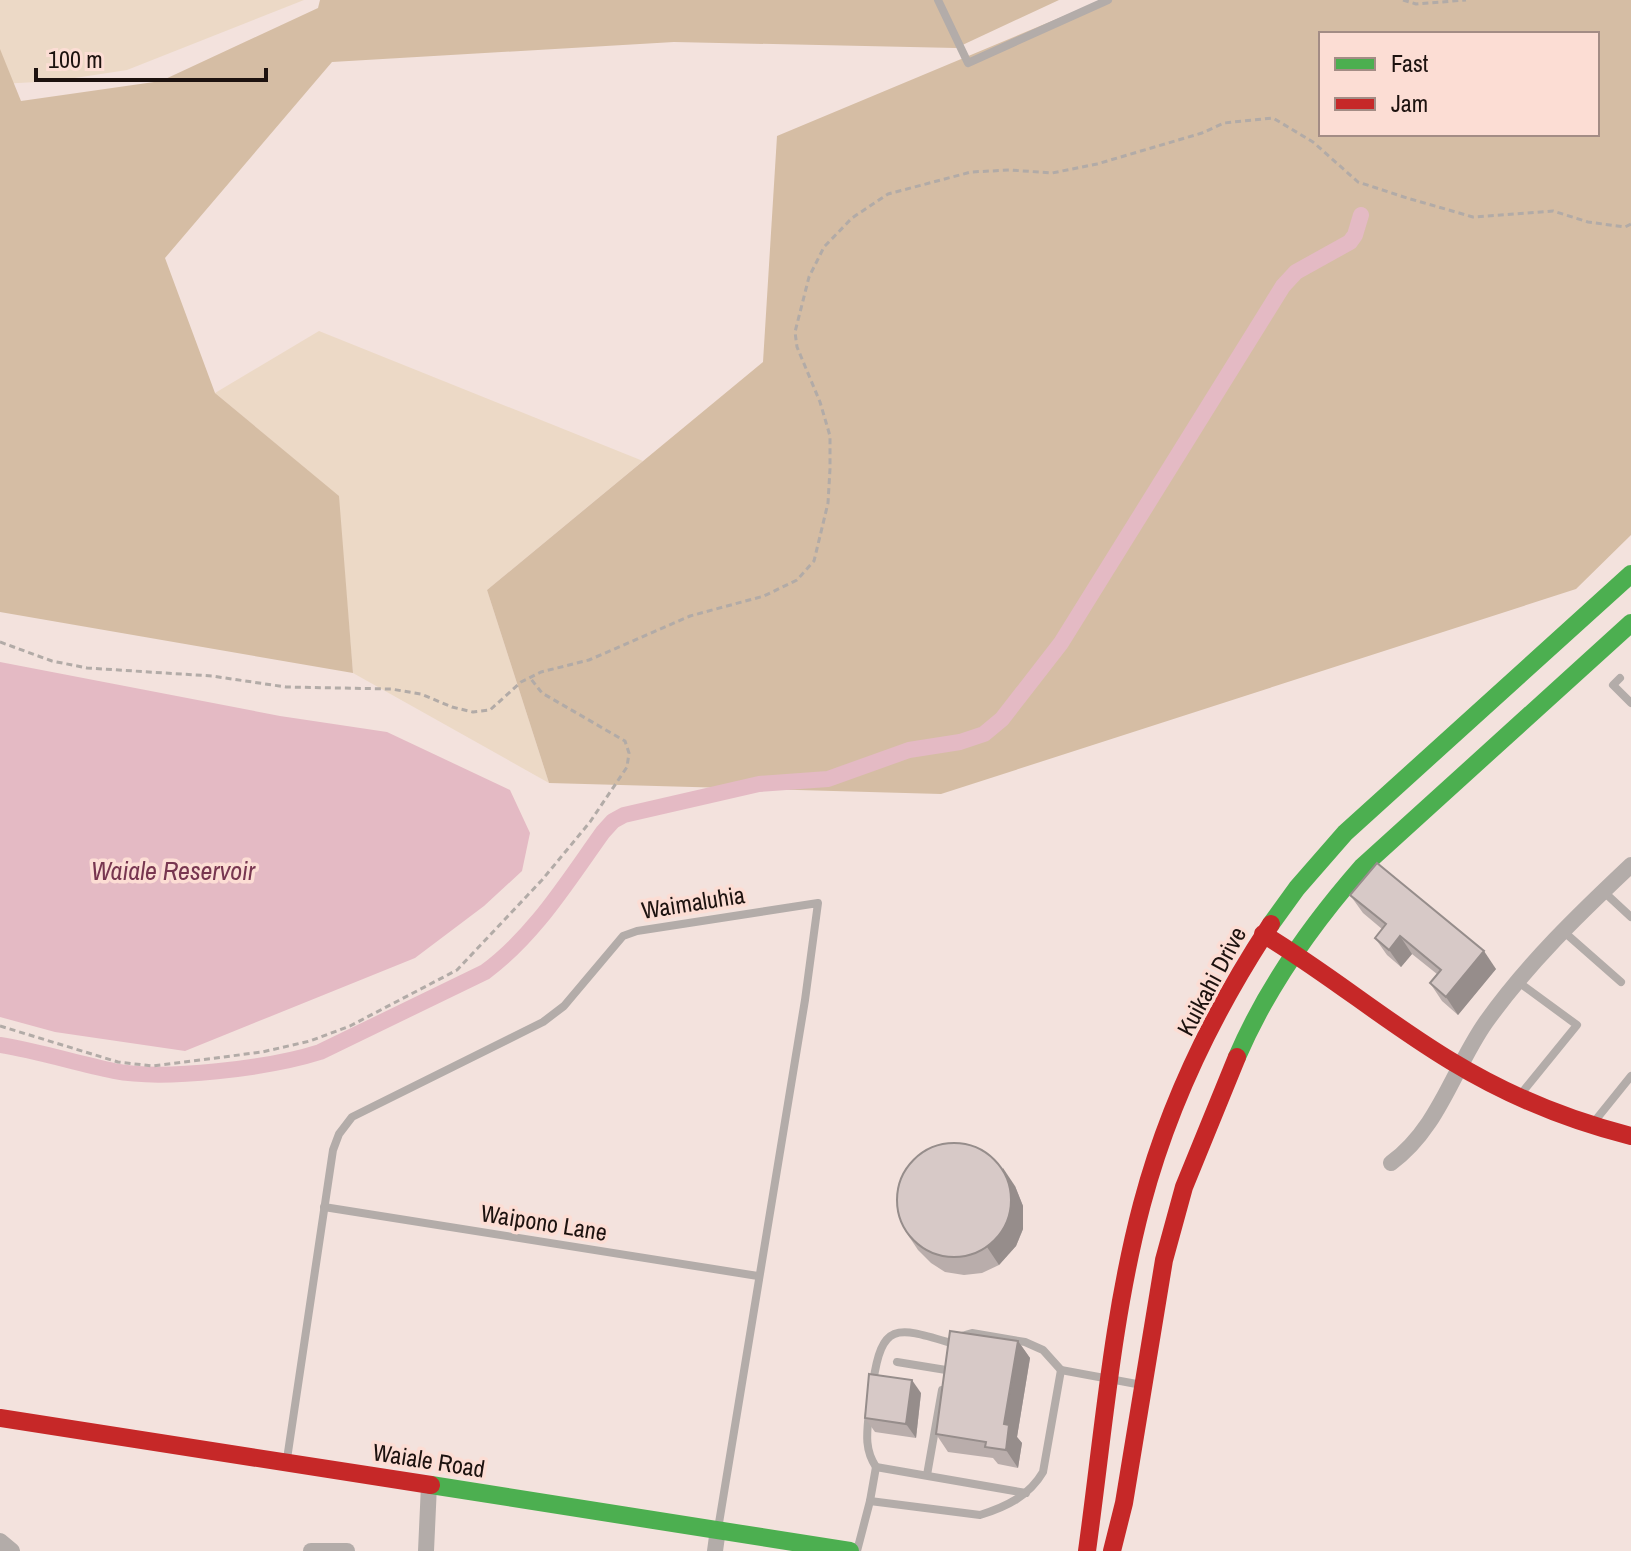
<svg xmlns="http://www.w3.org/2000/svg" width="1631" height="1551" font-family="'Archivo Narrow',sans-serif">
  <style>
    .green { fill: #ecd9c6 }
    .forest { fill: #d5bda4; fill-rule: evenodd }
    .water { fill: #e4bac4 }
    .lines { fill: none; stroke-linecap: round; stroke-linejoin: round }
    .canal { stroke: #e4bac4; stroke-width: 16 }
    .path { stroke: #b2aba7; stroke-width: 3; stroke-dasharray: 6 4; stroke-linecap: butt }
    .lane { stroke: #b3aca9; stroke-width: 8 }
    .street { stroke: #b3aca9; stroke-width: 16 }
    .fast { stroke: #4caf50; stroke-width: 18 }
    .jam { stroke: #c62828; stroke-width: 18 }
    .wall { fill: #b9adab }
    .shaded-wall { fill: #968d8b }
    .building { fill: #d7c9c7; stroke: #968d8b; stroke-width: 2 }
    .labels { text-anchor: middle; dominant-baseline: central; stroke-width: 7; stroke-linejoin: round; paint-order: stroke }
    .street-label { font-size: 24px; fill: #1d120f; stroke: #fcddd4 }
    .water-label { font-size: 26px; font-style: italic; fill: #783650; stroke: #fcddd4 }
  </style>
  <rect width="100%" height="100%" fill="#f3e2dd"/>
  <g class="green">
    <polygon points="0,0 304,0 127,70 55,81 0,84"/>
    <polygon points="319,331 643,461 487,590 549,783 353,673 338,496 215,393"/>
  </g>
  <g class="forest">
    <polygon points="320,0 1059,0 956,48 674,42 332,62 165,258 215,393 339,496 353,673 0,612 0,49 21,101 161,81 318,8"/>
    <path d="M1102,0H1631V535L1576,589L941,794L549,783L487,590L763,362L777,136ZM1321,34H1597V134H1321Z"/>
  </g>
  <polygon class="water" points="0,662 280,716 387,732 510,790 530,833 522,871 484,906 415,958 185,1051 55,1032 0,1017"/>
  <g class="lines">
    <path class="canal" d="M0,1045C38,1051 75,1063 114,1071C164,1081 270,1068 320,1052L485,972C535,935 567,882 603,832L613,821L624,815L759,784L828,779L909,750L960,742L984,734L1002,719L1061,643L1283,286L1296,272L1350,242L1355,235L1361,215"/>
    <g class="path">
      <polyline points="1403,0 1416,4 1466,0"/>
      <polyline points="0,642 52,661 87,668 212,676 286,687 391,689 421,694 452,707 473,712 490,710 521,682 541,672 589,660 690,616 764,596 797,580 814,561 828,503 830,469 830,436 820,402 797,347 795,332 809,277 824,247 852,218 888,194 971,172 1010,170 1052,173 1097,164 1202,133 1224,123 1273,118 1313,142 1358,182 1407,198 1473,217 1553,211 1588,222 1625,227 1631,224"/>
      <polyline points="0,1026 118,1062 153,1066 262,1052 310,1041 350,1026 457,970 542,880 590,822 627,767 629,753 625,741 542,693 531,679"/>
    </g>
    <g class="lane">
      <polyline points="938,0 968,63 1108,0"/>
      <polyline points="1620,678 1613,685 1631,703"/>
      <polyline points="1604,892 1631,917"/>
      <polyline points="1563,931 1621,982"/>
      <polyline points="1517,981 1577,1025 1520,1095"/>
      <polyline points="1594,1122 1631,1076"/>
      <polyline points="324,1207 758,1276"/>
      <polyline points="958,1337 972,1333 1025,1342 1043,1350 1061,1370 1142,1385"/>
      <polyline points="897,1362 946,1370"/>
      <path d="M873,1383C882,1321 897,1327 951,1343"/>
      <path d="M869,1412C867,1432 864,1449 876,1467"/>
      <polyline points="287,1459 333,1150 339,1134 352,1117 543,1022 564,1006 623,936 637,931 818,903 805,1000 718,1529"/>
      <polyline points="927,1475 942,1390"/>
      <polyline points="870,1501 876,1467 1026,1493"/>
      <path d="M857,1551L870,1501L980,1515C1006,1507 1029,1496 1043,1472L1061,1370"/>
    </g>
    <g class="street">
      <path d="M1391,1163C1439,1128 1453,1069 1486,1022C1528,963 1579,914 1631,865"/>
      <polyline points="0,1541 12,1551"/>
      <polyline points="311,1551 347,1551"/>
      <polyline points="426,1551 429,1485"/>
      <polyline points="715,1551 718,1529"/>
    </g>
    <g class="fast">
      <polyline points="1271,924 1297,888 1345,833 1631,574"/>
      <path d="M1237,1057C1267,987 1312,924 1362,867L1631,623"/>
      <polyline points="431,1485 850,1551"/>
    </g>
    <g class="jam">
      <path d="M1263,934C1328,973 1386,1022 1451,1061C1507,1095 1567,1120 1631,1136"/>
      <polyline points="0,1418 431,1485"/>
      <path d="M1087,1551C1103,1436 1112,1317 1142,1204C1168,1106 1215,1009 1271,924"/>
      <polyline points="1112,1551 1124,1503 1164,1260 1184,1187 1237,1057"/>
    </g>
  </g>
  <g class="wall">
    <polygon points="1350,895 1496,969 1458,1015 1442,1001 1430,983 1437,974 1412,954 1401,967 1387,955 1375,938 1382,929 1363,913"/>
    <polygon points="1015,1186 1023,1206 1023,1229 1016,1246 999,1265 982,1273 964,1275 945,1272 931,1263 918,1250 906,1232"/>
    <polygon points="1018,1341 1030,1358 1017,1437 1022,1443 1018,1468 998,1464 993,1458 948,1452 936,1434"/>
    <polygon points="921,1393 916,1438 875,1432 865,1418"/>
  </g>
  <g class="shaded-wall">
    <polygon points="1400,936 1412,954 1401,967 1389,950"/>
    <polygon points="1484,951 1496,969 1458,1015 1446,997"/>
    <polygon points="1003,1168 1015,1186 1023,1206 1023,1229 1016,1246 999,1265 987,1247"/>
    <polygon points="1018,1341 1030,1358 1017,1437 1022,1443 1018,1468 1006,1450 1004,1424"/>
    <polygon points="912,1380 921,1393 916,1438 906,1424"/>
  </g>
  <g class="building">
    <polygon points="1377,863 1484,951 1446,997 1430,983 1441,970 1400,936 1389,950 1375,938 1386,924 1350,895"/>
    <circle cx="954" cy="1200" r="57"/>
    <polygon points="950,1331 1018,1341 1004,1424 1009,1425 1006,1450 985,1447 986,1442 936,1434"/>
    <polygon points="869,1374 912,1380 906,1424 865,1418"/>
  </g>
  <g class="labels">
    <g class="street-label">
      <text transform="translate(693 902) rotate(-9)">Waimaluhia</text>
      <text transform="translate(1211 981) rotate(-62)">Kuikahi Drive</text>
      <text transform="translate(544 1222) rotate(9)">Waipono Lane</text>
      <text transform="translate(429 1460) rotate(9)">Waiale Road</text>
    </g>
    <g class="water-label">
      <text x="173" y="870">Waiale Reservoir</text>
    </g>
  </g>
  <rect x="1319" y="32" width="280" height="104" fill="#fcddd4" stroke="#a38c85" stroke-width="2"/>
  <rect x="1335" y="58" width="40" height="12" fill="#4caf50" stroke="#a38c85" stroke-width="2"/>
  <text x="1391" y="72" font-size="24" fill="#1d120f">Fast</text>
  <rect x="1335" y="98" width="40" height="12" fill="#c62828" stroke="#a38c85" stroke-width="2"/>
  <text x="1391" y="112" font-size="24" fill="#1d120f">Jam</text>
  <path d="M36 68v12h230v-12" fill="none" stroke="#1d120f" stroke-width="4"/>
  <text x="48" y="68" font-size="24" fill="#1d120f" stroke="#fcddd4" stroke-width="6" paint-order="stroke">100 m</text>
</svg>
